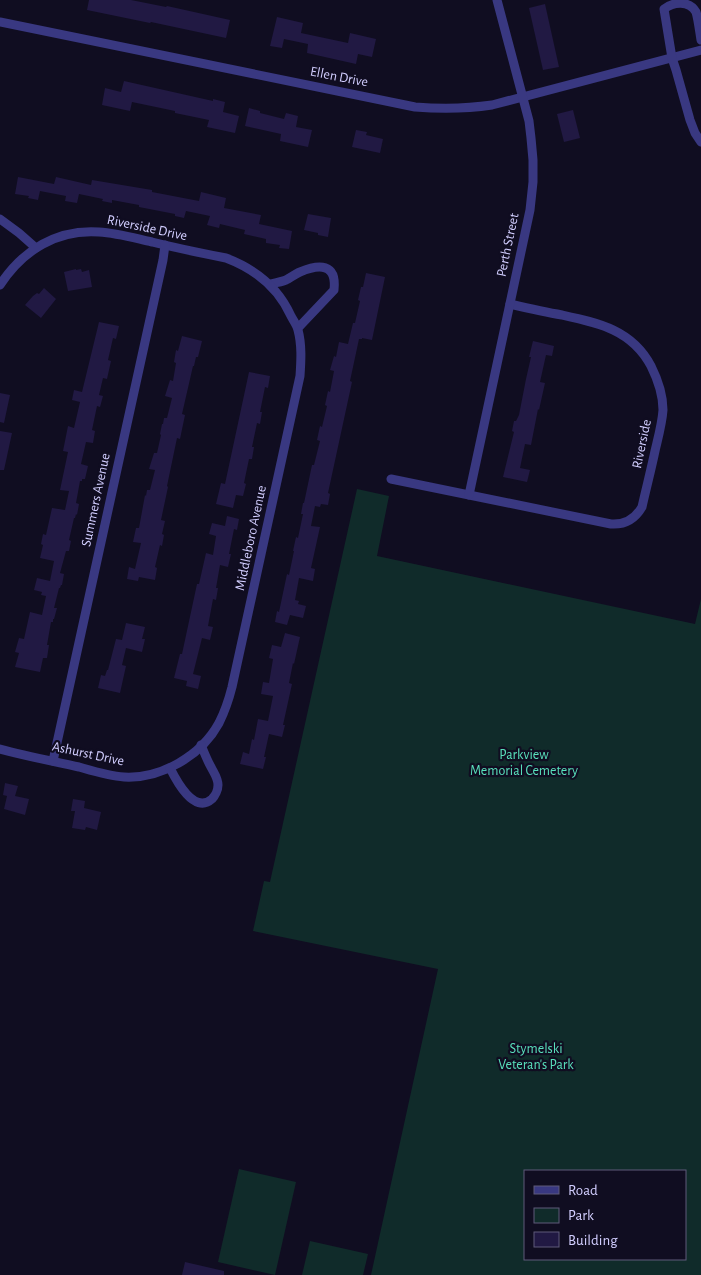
<svg xmlns="http://www.w3.org/2000/svg" width="701" height="1275" font-family="'Alegreya Sans',sans-serif">
  <style>
    .green { fill: #102b2a; fill-rule: evenodd }
    .building { fill: #211943 }
    .lines { fill: none; stroke-linecap: round; stroke-linejoin: round }
    .street { stroke: #393881; stroke-width: 9 }
    .labels { text-anchor: middle; dominant-baseline: central; stroke-width: 4.5; stroke-linejoin: round; paint-order: stroke }
    .street-label { font-size: 14px; fill: #d2ceff; stroke: #100d21 }
    .park-label { font-size: 14px; fill: #59e0bc; stroke: #100d21 }
  </style>
  <rect width="100%" height="100%" fill="#100d21"/>
  <g class="green">
    <path d="M357,489L389,496L377,556L695,624L701,599V1275H371L438,969L253,931L264,881L270,882ZM525,1171H685V1259H525Z"/>
    <polygon points="239,1169 296,1182 275,1275 218,1262"/>
    <polygon points="310,1241 368,1254 363,1275 302,1275"/>
  </g>
  <g class="building">
    <polygon points="89,0 131,0 166,7 167,6 230,20 226,38 151,22 150,23 87,10"/>
    <polygon points="545,4 559,67 543,70 529,8"/>
    <polygon points="277,17 303,23 301,33 348,43 350,33 376,39 372,57 358,54 356,64 307,53 308,44 284,39 282,48 270,46"/>
    <polygon points="124,81 213,101 213,99 225,102 223,112 239,116 235,133 207,127 209,120 175,113 175,111 132,102 130,111 102,105 105,88 121,92"/>
    <polygon points="249,108 260,111 260,113 284,119 286,113 298,116 296,127 312,130 308,147 280,141 281,134 245,126"/>
    <polygon points="573,110 580,138 564,142 557,114"/>
    <polygon points="356,130 367,132 366,135 383,139 380,153 352,147"/>
    <polygon points="18,177 54,184 56,177 91,185 92,180 152,190 152,192 199,201 201,192 226,198 224,208 261,215 259,224 292,231 289,249 279,248 280,245 266,243 266,239 244,234 245,230 220,224 219,228 207,225 210,216 186,211 184,218 175,216 175,214 139,207 139,205 112,200 112,203 102,201 103,199 79,194 77,203 65,201 66,196 40,191 38,200 28,198 29,196 15,194"/>
    <polygon points="308,214 331,218 328,237 318,235 318,233 304,230"/>
    <polygon points="76,269 76,270 81,269 82,272 89,270 92,287 68,291 64,272"/>
    <polygon points="366,273 385,277 372,340 362,338 362,339 359,339 350,381 352,382 328,493 330,494 328,505 321,504 320,507 315,506 311,526 320,527 311,568 315,569 313,581 299,578 295,600 299,601 298,604 306,606 303,618 290,615 287,625 275,622 277,611 279,612 287,574 289,575 294,551 293,551 296,537 298,538 303,514 301,514 303,503 304,503 312,465 314,465 320,441 317,440 320,426 322,427 327,406 325,405 328,391 330,392 334,371 330,370 334,356 336,357 339,342 348,344 353,323 355,323 360,301 358,300 361,287 363,287"/>
    <polygon points="44,288 56,299 41,318 25,305 33,296 37,293 39,294"/>
    <polygon points="99,322 119,326 116,339 113,338 108,360 111,361 107,379 103,378 99,395 103,396 100,407 97,406 92,430 95,431 93,443 86,442 81,464 88,466 85,479 82,479 82,481 80,481 76,503 79,504 77,515 76,514 75,518 74,518 69,540 71,541 69,551 66,551 60,573 64,574 62,585 61,585 60,588 59,588 54,608 57,608 54,619 53,619 53,622 51,622 47,645 49,645 47,658 43,658 40,672 15,667 19,653 15,652 19,638 24,639 30,612 42,615 46,596 41,595 42,592 34,590 37,578 50,581 54,561 40,558 43,545 41,544 43,534 46,535 52,508 65,510 69,491 60,490 68,452 63,451 68,426 74,428 80,402 72,400 74,390 82,392"/>
    <polygon points="182,336 202,341 198,357 196,357 194,366 193,366 182,414 185,415 180,439 177,438 167,486 168,487 161,520 165,521 162,534 164,535 162,546 160,545 155,567 157,568 155,580 139,577 138,581 127,579 129,567 135,569 141,543 133,542 136,528 139,528 145,495 146,496 147,490 150,490 155,470 149,469 154,453 157,453 161,435 160,434 162,424 163,424 164,418 167,418 172,398 165,396 170,380 173,381 176,363 174,362 176,350 178,351"/>
    <polygon points="533,341 554,346 552,356 546,355 540,382 545,383 539,410 538,409 531,445 525,444 520,468 530,470 527,482 503,477 514,432 512,431 514,421 516,421 519,415 526,379 531,357 529,357"/>
    <polygon points="249,372 270,376 268,388 265,387 260,412 262,412 260,424 257,423 252,447 254,447 252,459 249,459 244,483 246,484 243,496 236,495 233,508 216,504 221,483 225,484"/>
    <polygon points="0,393 10,395 4,423 0,422"/>
    <polygon points="0,431 12,433 4,470 0,470"/>
    <polygon points="227,516 239,519 237,530 234,529 229,554 231,554 228,567 220,565 216,588 218,588 216,600 213,599 208,626 213,627 210,640 202,638 193,674 201,676 198,689 186,686 187,681 174,678 180,654 182,654 197,584 199,584 206,553 213,555 216,536 209,534 212,523 225,526"/>
    <polygon points="126,623 145,627 142,639 145,639 142,652 126,648 122,665 126,666 120,693 98,688 101,675 105,676 107,670 108,670 116,639 122,640"/>
    <polygon points="285,633 300,637 294,664 293,663 289,683 292,684 283,725 285,725 282,737 269,734 264,757 266,757 263,769 240,764 243,752 249,754 252,739 254,740 258,719 268,721 273,696 261,694 263,682 269,683 273,659 269,658 272,645 281,647"/>
    <polygon points="5,783 18,786 15,796 29,799 25,815 4,809 7,796 3,795"/>
    <polygon points="73,799 85,801 84,808 101,812 97,830 86,827 85,830 72,828 75,811 71,811"/>
    <polygon points="185,1262 224,1271 224,1275 182,1275"/>
  </g>
  <g class="lines">
    <g class="street">
      <path d="M0,22L415,107C442,109 465,109 492,105L701,50"/>
      <path d="M701,40C700,34 698,18 696,12C689,0 673,2 664,9L672,58L676,70L690,120L695,133L701,142"/>
      <polyline points="0,219 19,233 36,248"/>
      <path d="M270,284C275,283 281,282 286,280C290,278 295,274 300,272C319,264 337,263 334,290L298,328"/>
      <path d="M0,285C23,250 57,229 99,232C117,233 134,238 152,242C176,248 201,253 226,258C255,269 278,287 291,316C293,320 297,325 298,330C302,345 301,361 300,376L232,687C229,699 225,711 219,723C201,756 161,779 124,777C109,776 93,771 79,767C52,761 26,756 0,749"/>
      <path d="M391,479L611,524C625,525 635,519 642,507C646,489 651,470 655,451C658,438 662,424 663,410C663,395 658,380 651,366C632,330 599,323 562,315C544,312 527,308 510,304"/>
      <polyline points="469,495 530,210 533,182 533,160 531,138 529,121 497,0"/>
      <polyline points="53,761 163,260 165,245"/>
      <path d="M170,768C176,780 194,815 212,799C215,796 218,790 218,785C218,778 214,773 211,767C207,760 204,752 201,745"/>
    </g>
  </g>
  <g class="labels">
    <g class="street-label">
      <text transform="translate(339 77) rotate(11)">Ellen Drive</text>
      <text transform="translate(147 228) rotate(12)">Riverside Drive</text>
      <text transform="translate(508 245) rotate(-78)">Perth Street</text>
      <text transform="translate(642 444) rotate(-78)">Riverside</text>
      <text transform="translate(96 500) rotate(-78)">Summers Avenue</text>
      <text transform="translate(251 538) rotate(-78)">Middleboro Avenue</text>
      <text transform="translate(88 754) rotate(12)">Ashurst Drive</text>
    </g>
    <g class="park-label">
      <text x="524" y="755">Parkview<tspan x="524" dy="16">Memorial Cemetery</tspan></text>
      <text x="536" y="1049">Stymelski<tspan x="536" dy="16">Veteran's Park</tspan></text>
    </g>
  </g>
  <rect x="524" y="1170" width="162" height="90" fill="#100d21" stroke="#5e5a7a"/>
  <rect x="534" y="1186" width="25" height="8" fill="#393881" stroke="#5e5a7a"/>
  <text x="568" y="1195" font-size="15" fill="#d2ceff">Road</text>
  <rect x="534" y="1208" width="25" height="15" fill="#102b2a" stroke="#5e5a7a"/>
  <text x="568" y="1220" font-size="15" fill="#d2ceff">Park</text>
  <rect x="534" y="1232" width="25" height="15" fill="#211943" stroke="#5e5a7a"/>
  <text x="568" y="1245" font-size="15" fill="#d2ceff">Building</text>
</svg>
